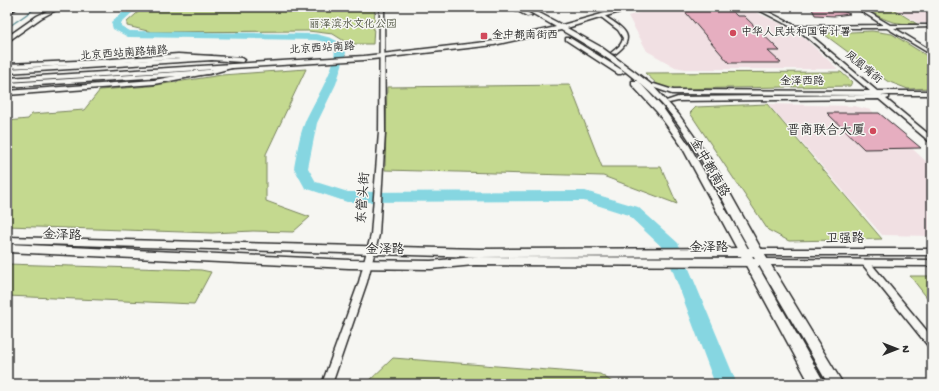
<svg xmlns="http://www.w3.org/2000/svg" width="939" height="391" font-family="'Gochi Hand','LXGW WenKai TC',sans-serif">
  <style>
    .built { fill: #f1e0e3 }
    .green { fill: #c4d98f; stroke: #78825d }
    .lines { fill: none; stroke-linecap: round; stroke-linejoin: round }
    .stream { stroke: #629298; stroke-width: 1.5 }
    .river { fill: #86d6e1; fill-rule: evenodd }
    .building { fill: #e6aec0; stroke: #2b2b2b }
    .minor-casing { stroke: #2b2b2b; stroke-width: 3 }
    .tertiary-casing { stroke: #2b2b2b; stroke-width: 3 }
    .secondary-casing { stroke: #2b2b2b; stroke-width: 3 }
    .primary-casing { stroke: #2b2b2b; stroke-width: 3 }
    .minor { fill: #f6f6f2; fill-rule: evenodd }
    .tertiary { fill: #f6f6f2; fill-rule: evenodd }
    .secondary { fill: #f6f6f2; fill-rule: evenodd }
    .primary { fill: #f6f6f2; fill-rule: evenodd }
    .rail-casing { stroke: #2b2b2b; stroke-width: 2.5 }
    .rail { stroke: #f6f6f2; stroke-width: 1.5; stroke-dasharray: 5; stroke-linecap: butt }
    .poi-dot { fill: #d1495b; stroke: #f6f6f2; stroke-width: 1.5 }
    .labels { text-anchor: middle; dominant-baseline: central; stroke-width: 3; stroke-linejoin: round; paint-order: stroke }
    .far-park-label { font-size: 11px; fill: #515644; stroke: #f6f6f2 }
    .far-poi-label { font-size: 11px; fill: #2b2b2b; stroke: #f6f6f2; text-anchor: start }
    .far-street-label { font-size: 11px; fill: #2b2b2b; stroke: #f6f6f2 }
    .poi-label { font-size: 13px; fill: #2b2b2b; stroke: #f6f6f2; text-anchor: end }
    .street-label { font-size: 13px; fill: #2b2b2b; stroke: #f6f6f2 }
  </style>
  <rect width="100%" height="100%" fill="#f6f6f2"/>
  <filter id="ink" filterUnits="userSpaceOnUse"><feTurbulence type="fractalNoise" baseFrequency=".025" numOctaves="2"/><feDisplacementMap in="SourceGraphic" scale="8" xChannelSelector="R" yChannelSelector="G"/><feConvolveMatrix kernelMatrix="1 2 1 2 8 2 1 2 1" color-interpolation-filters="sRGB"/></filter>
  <g filter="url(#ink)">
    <g class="built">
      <polygon points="658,7 745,7 781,24 802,36 838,69 685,69 675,67 647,51 628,16"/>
      <polygon points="892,7 932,7 932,23 918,23"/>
      <polygon points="768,104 854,106 871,110 932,167 932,236 882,235"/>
    </g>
    <g class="green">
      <polygon points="144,7 375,7 373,44 349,44 333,34 308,31 152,32 127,26 127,22"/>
      <path d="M864,7H890L917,24C892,24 885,21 864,7Z"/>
      <polygon points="872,31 892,34 932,59 932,88 908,89 887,81 825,35 830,33"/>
      <polygon points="306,69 266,154 266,201 310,217 293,232 253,231 212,233 7,226 7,121 28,119 32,114 84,110 100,90 150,86 222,75"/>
      <polygon points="841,72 852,82 850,86 670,89 657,84 645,73"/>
      <polygon points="570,85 602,167 661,167 677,204 603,176 385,170 387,87"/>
      <polygon points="767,104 882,239 789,241 768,230 690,113 696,107"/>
      <polygon points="7,264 201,270 211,272 194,304 7,296"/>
      <polygon points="910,276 932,276 932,304"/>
      <polygon points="393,358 600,374 615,384 366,384"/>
    </g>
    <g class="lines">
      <polyline class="stream" points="7,28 37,7"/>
      <path class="river" d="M129,7H138L121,23V26L130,31L316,34L331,38L343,44L346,53L336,84L317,123L308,168L316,182L348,192L585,191L638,207L678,243L680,247L737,384H715L665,250L628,215L584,201L347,202L305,188L294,168C297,153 299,136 305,122C312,105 339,64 334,48L325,42L316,40L128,37L113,29L111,22Z"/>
    </g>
    <g class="building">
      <polygon points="681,7 728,7 737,16 744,16 780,51 768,51 781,63 729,63"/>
      <polygon points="811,7 832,7 850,14 834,16 815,15"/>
      <polygon points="827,113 879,113 921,148 864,149"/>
    </g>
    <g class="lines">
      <g class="minor-casing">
        <g id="minor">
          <polygon points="380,7 384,7 385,132 379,235 367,282 332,384 322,384 359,282 371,235 379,132"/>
          <path d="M601,15H603C621,27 640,36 615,54L611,53C616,48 622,46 623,38L618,30L601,17Z"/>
          <polygon points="866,260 869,261 932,337 932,348 929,347 863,265 862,263 863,261"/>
        </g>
      </g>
      <g class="tertiary-casing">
        <g id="tertiary">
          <polygon points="753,7 759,7 796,26 883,25 855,7 860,7 890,25 932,25 932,27 894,28 932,51 932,55 887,28 802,28 877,91 932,91 932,95 881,95 889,96 889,98 886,99 932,137 932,143 930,142 879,99 678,101 669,103 666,101 678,97 874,95 672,94 652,87 651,86 654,84 673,90 870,91 801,32"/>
          <polygon points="212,56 242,58 245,60 242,62 212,60 7,73 7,69"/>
          <polygon points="233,64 236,66 235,67 209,74 7,87 7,83 209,70"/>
          <polygon points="758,249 932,249 932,255 758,255 755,254 753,252 755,250"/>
          <polygon points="763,259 932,260 932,266 763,265 760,264 758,262 760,260"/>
        </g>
      </g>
      <g class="secondary-casing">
        <g id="secondary">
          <polygon points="55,7 62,7 41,18 7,42 7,37 37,16"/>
          <polygon points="178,54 212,56 215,58 212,60 178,58 99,64 7,68 7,64 99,60"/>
          <polygon points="209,70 211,71 211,73 154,84 7,95 7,91 154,80"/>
          <polygon points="7,237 479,249 758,248 762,249 763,252 762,255 758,256 479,257 7,243"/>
          <polygon points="7,244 349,260 431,261 474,257 763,258 767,259 768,262 767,265 763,266 474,265 431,269 349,268 7,252"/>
        </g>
      </g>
      <g class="primary-casing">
        <g id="primary">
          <polygon points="510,7 518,7 532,15 527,16"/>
          <path d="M521,7H528L562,25L627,7H636L567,28L601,47L635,72L652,85L679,115L713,163L760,247L843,384H828C799,333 769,283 740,232C716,188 695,140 661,103C632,73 597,50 561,30L494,45L364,60L7,82V78L364,56L494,41L556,27Z"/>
          <polygon points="566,38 570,38 625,72 621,74 618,74 566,40"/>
          <polygon points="632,81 638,81 663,108 689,145 825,384 810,384 681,145 657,112 632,85"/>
        </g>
      </g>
      <use href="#minor" class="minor"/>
      <use href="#tertiary" class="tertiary"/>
      <use href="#secondary" class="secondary"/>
      <use href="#primary" class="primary"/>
      <g class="rail-casing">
        <polyline id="rail" points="7,15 19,7"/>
      </g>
      <use href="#rail" class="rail"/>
    </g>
  </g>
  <g class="poi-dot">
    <circle cx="733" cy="33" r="4"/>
    <rect x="480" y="32" width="8" height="8" rx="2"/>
    <circle cx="873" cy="131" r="4"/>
  </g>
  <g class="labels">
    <g class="far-park-label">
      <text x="353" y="25">丽泽滨水文化公园</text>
    </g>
    <g class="far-poi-label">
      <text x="741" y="33">中华人民共和国审计署</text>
      <text x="492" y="36">金中都南街西</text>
    </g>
    <g class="far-street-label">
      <text transform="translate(322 49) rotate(-3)">北京西站南路</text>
      <text transform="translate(124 54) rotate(-4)">北京西站南路辅路</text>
      <text transform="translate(863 68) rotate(40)">凤凰嘴街</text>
      <text x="802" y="82">金泽西路</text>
    </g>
    <g class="poi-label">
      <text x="865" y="131">晋商联合大厦</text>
    </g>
    <g class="street-label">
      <text transform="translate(709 168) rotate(60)">金中都南路</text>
      <text transform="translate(364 198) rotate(-86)">东管头街</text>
      <text transform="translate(62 236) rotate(2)">金泽路</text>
      <text x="845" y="239">卫强路</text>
      <text x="709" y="248">金泽路</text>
      <text x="385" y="250">金泽路</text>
    </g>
  </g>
  <rect width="939" height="391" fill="none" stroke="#f6f6f2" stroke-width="24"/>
  <rect x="12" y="12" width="915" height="367" fill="none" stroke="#2b2b2b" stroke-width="1.5" filter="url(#ink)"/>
  <g transform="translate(897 349) rotate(90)" stroke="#f6f6f2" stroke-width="3" paint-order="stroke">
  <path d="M0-3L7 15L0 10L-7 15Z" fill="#2b2b2b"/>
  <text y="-6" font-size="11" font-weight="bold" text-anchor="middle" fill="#2b2b2b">N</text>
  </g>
</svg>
